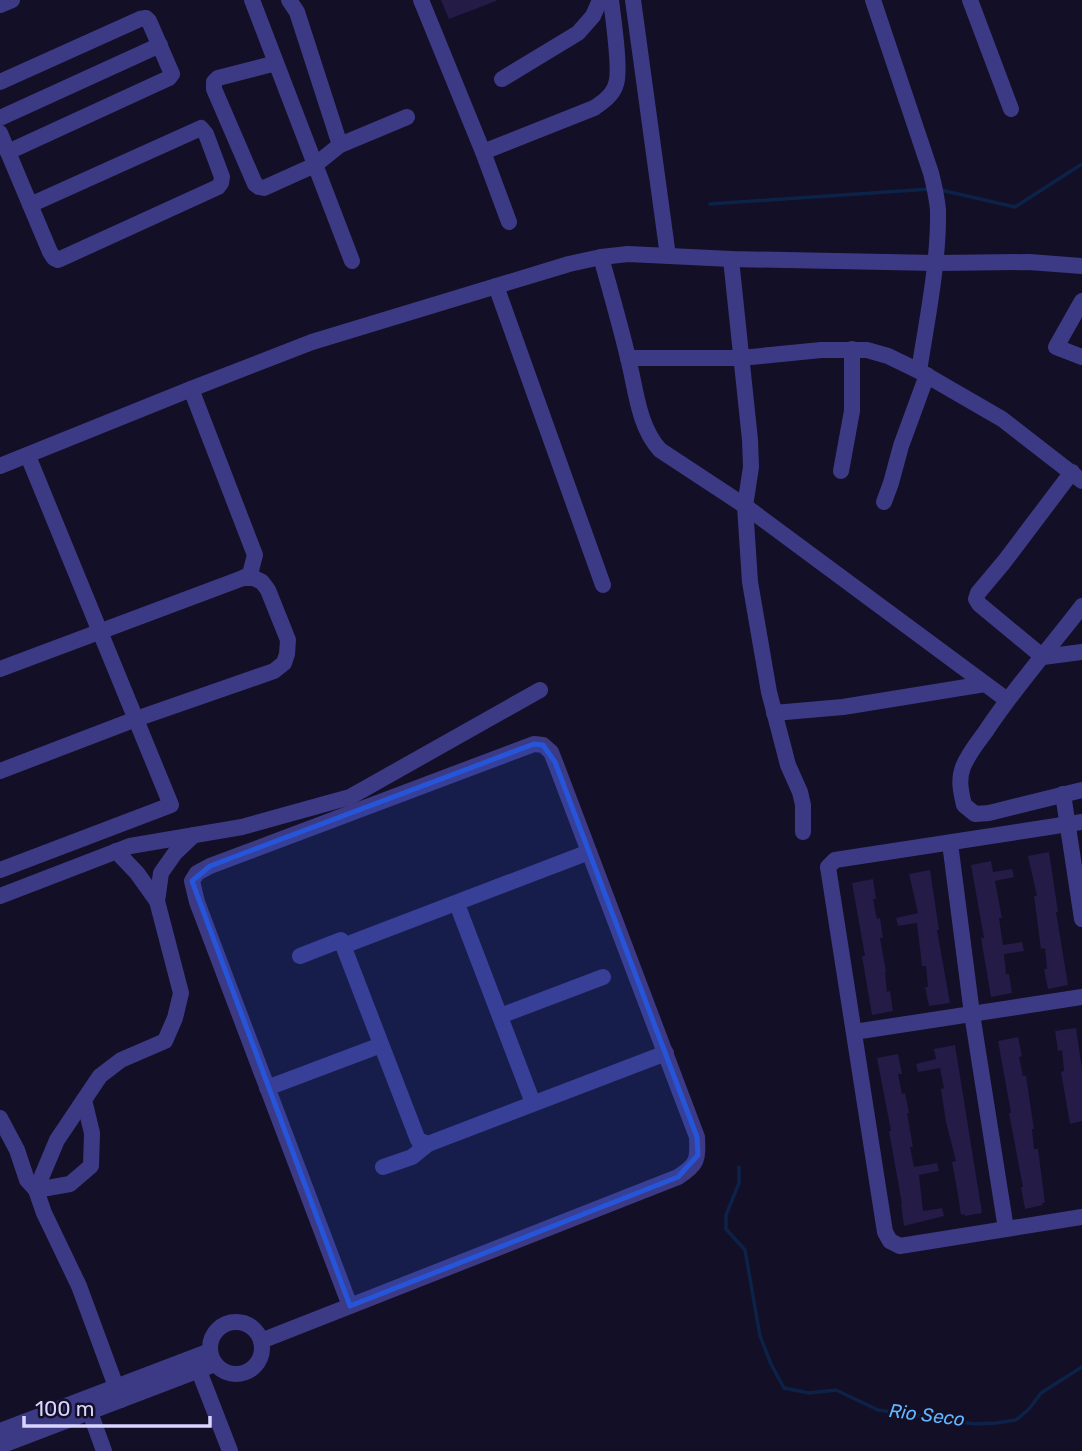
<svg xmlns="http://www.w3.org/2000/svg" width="1082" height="1451" font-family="Rubik,sans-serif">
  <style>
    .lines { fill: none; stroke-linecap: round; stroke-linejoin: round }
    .stream { stroke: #0c2248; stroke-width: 3.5 }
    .building { fill: #241b47 }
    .minor { stroke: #3d3a85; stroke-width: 16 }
    .marked { fill: #2655da; fill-opacity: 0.2; stroke: #2655da; stroke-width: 5; stroke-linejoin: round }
    .labels { text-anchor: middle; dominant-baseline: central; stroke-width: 5; stroke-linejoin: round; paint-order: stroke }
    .water-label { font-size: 19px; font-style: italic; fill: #62b6ff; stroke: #130f26 }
  </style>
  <rect width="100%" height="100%" fill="#130f26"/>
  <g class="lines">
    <g class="stream">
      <polyline points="941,190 1015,207 1082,164"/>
      <polyline points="710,204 930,189"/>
      <polyline points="739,1167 739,1183 726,1215 726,1229 745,1250 760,1336 771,1364 784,1388 809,1393 836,1390 878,1410 975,1424 996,1423 1016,1420 1029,1409 1041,1393 1082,1367"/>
    </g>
  </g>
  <g class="building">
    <polygon points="441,0 496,0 496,1 449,19"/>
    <polygon points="1049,852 1058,912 1056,912 1068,985 1048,989 1044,969 1047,969 1045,948 1041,949 1034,896 1037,896 1028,856"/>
    <polygon points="991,861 993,872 1012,869 1014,877 995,881 1002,918 999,918 1003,945 1022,942 1024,951 1004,954 1006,974 1009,974 1012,993 991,997 981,938 984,938 971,865"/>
    <polygon points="930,870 939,930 937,930 950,1003 929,1006 925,987 928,987 926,966 922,966 917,923 898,926 896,918 918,913 909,874"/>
    <polygon points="873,879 876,899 873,899 877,919 880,918 883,938 880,938 886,972 885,972 887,992 890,991 893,1011 872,1015 862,956 865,956 852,883"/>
    <polygon points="1076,1028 1082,1069 1082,1121 1070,1124 1061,1072 1064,1071 1062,1050 1058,1051 1055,1031"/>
    <polygon points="1018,1037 1022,1056 1019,1057 1023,1076 1026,1076 1034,1129 1032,1129 1034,1149 1038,1149 1045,1203 1042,1203 1043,1205 1025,1209 1021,1187 1023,1187 1009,1113 1011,1113 998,1041"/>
    <polygon points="955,1045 982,1213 965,1216 964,1214 961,1215 958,1195 952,1162 956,1161 946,1122 941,1089 944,1088 940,1068 918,1072 916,1064 936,1059 934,1049"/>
    <polygon points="898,1054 902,1074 898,1074 902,1094 905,1093 909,1113 907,1113 913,1147 910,1147 914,1167 937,1163 939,1171 919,1175 923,1211 942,1208 944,1216 904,1226 901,1204 902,1204 889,1131 891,1131 877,1058"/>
  </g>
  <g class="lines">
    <g class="minor">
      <polyline points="252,0 352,261"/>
      <polyline points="289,0 297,12 340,145"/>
      <polyline points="421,0 483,152 509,222"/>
      <polyline points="633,0 668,256"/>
      <path d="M873,0L931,173C934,185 937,198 938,210C939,261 927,320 919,371"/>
      <polyline points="970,0 1011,109"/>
      <polyline points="0,5 12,0"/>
      <polyline points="276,63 218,78 214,82 214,89 255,184 259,187 264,188 315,165 340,145 407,117"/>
      <polyline points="502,79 578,33 593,16 600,0"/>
      <polyline points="0,82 140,19 146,18 149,21 172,74 169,78 8,152"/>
      <polyline points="0,118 160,45"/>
      <polyline points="0,133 50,252 54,258 58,260 218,187 221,183 222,177 206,134 201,128 30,205"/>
      <path d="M483,152L594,108C603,102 613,95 616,84C621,70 613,17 611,0"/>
      <path d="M601,257C610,290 620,324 628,358C636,389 638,426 660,450L745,506L1007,700"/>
      <polyline points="731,259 750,440 751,467 745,506 750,582 769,692 788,765 800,792 803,805 803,832"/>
      <polyline points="496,286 603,585"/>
      <polyline points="1082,301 1056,347 1082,357"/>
      <polyline points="628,358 741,358 821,350 867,350 888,356 919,371 1002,419 1082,481"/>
      <polyline points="0,466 191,389 312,342 569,264 601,257 628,254 731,259 935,263 1029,262 1082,266"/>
      <polyline points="841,471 852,411 852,349"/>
      <polyline points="1072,472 1004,562 978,593 976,599 979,604 1043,657 1082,652"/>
      <polyline points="884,502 891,483 901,446 927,375"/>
      <path d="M1082,606C1050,648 1015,687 986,731C978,742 968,754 963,767C958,780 961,792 964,805L975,814L989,813L1082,790"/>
      <polyline points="0,669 243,578 250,574 255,555 191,389"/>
      <polyline points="774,713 843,707 985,684"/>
      <polyline points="0,771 136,719 274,671 284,663 287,654 288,640 268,590 262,582 254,578 243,578"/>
      <polyline points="1063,794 1082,919"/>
      <polyline points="1082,822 835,860 828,867 885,1232 890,1241 900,1246 1082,1217"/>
      <polyline points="950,843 972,1014 1006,1229"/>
      <polyline points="116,851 137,873 157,901"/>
      <polyline points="0,870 171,805 28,456"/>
      <polyline points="0,896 130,846 242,827 350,797 540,690"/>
      <polyline points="457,904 533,1103"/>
      <polyline points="343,946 589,852"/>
      <polyline points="300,956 341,940 418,1140 428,1144"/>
      <polyline points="500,1016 603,977"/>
      <polyline points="854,1032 1082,997"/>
      <polyline points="267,1088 381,1045"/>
      <polyline points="0,1118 17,1150 27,1180 36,1190 44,1213 79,1286 121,1400"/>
      <polyline points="383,1167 412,1157 428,1144 666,1053"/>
      <polyline points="36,1190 57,1140 100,1076 121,1060 165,1041 175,1018 181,993 157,901 161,873 175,853 194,835"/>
      <polyline points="36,1190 70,1184 91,1166 92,1133 84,1100"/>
      <circle cx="236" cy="1348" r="26"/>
      <path d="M261,1341L678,1177C698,1164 698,1160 697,1137L555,762L551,752L543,745L534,744L526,747L210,866L197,873L192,881L197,902L350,1306"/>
      <polyline points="199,1371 230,1451"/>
      <polyline points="87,1404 104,1451"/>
      <polyline points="0,1431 210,1351"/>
      <polyline points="0,1446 215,1364"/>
    </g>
  </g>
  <path class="marked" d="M534,744L543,745L555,762L697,1137L698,1155L678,1177L350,1306L192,881L210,866Z"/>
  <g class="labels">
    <g class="water-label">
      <text transform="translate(927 1415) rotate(7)">Rio Seco</text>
    </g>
  </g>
  <path d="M24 1416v10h186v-10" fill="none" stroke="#d9d4ff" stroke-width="3.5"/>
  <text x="35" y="1416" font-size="21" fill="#d9d4ff" stroke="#130f26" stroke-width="5" paint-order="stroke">100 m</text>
</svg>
